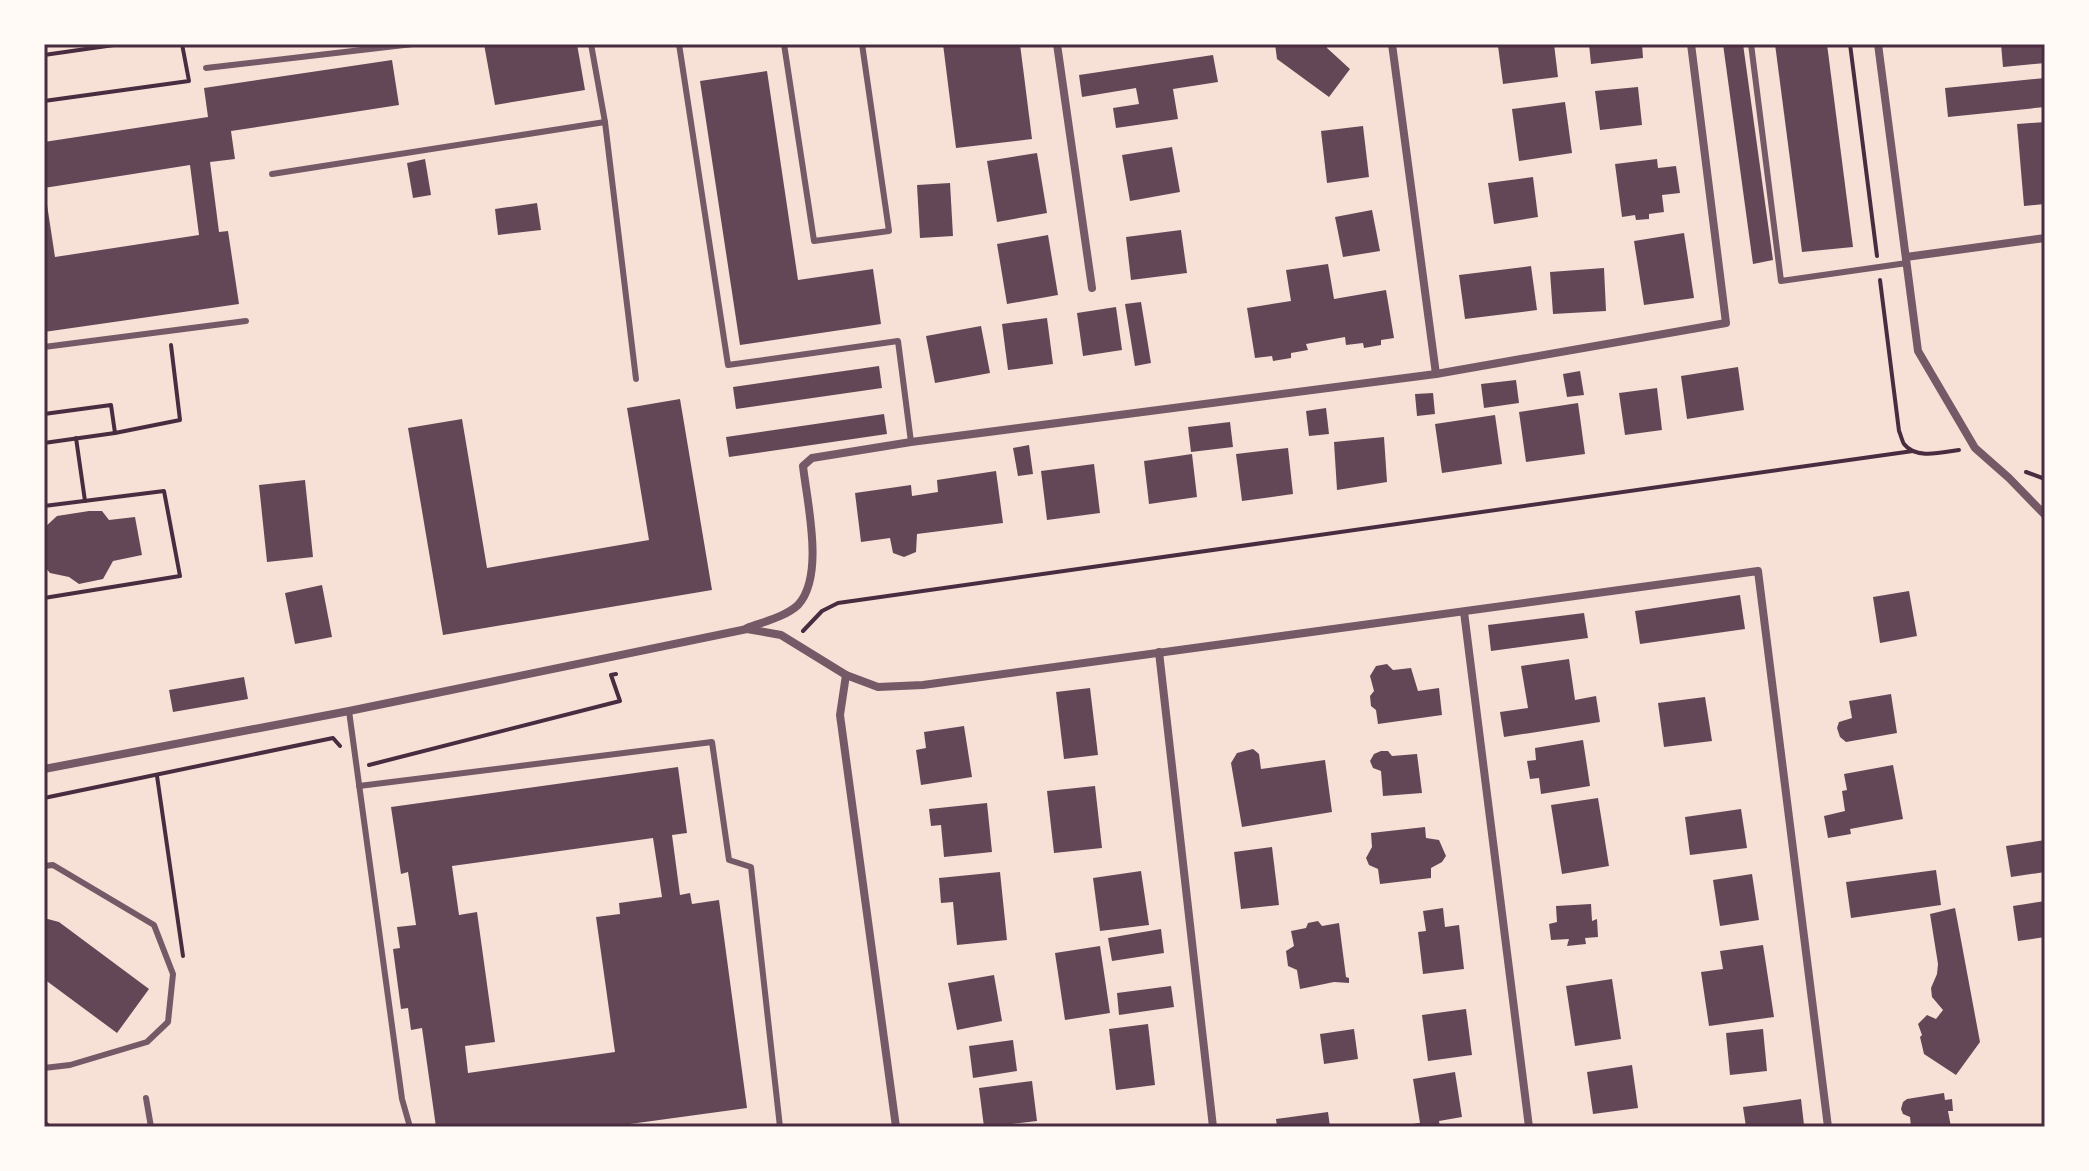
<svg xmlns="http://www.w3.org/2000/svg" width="2089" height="1171" font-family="'Fira Sans Condensed',sans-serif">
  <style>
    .building { fill: #644757; fill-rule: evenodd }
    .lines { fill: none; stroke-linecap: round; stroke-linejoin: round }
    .path { stroke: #4a2c40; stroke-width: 4 }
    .service { stroke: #755966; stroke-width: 6 }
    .minor { stroke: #755966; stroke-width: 8 }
    .neatline { fill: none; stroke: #4a2c40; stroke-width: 3 }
  </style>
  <rect width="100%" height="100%" fill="#f7e1d7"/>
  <g class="building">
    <polygon points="484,44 577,44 585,90 495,105"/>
    <polygon points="943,44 1020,44 1032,139 956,148"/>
    <polygon points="1275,44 1326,44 1327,48 1350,69 1329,97 1277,59"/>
    <polygon points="1513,44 1554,44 1558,77 1503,84 1498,46"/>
    <polygon points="1589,44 1642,44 1643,58 1591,64"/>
    <polygon points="1723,44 1743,44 1773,260 1753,264"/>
    <polygon points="1775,44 1827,44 1853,247 1802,252"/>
    <polygon points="2001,44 2045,44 2045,63 2003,67"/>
    <polygon points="1213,55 1218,82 1173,89 1178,119 1116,128 1113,108 1139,104 1136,88 1082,97 1079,75"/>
    <polygon points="392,60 399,105 231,131 235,159 210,162 219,232 228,231 239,304 44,332 44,198 46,198 55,257 199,235 190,165 44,188 44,142 208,117 204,88"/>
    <polygon points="767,71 798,280 873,269 881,324 740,345 700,81"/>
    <polygon points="2045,78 2045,107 1948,117 1945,88"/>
    <polygon points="1638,87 1642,125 1600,130 1595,91"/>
    <polygon points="1565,102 1572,153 1519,161 1512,109"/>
    <polygon points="2045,122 2045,204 2024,206 2017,124"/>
    <polygon points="1363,126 1369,177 1327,183 1321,131"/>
    <polygon points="1172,147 1180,192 1130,201 1122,155"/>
    <polygon points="1037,153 1047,213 997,222 987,161"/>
    <polygon points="425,159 431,195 413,198 407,163"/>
    <polygon points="1657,159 1658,168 1676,166 1680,193 1662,195 1664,212 1649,214 1649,219 1636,220 1635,215 1622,217 1615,164"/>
    <polygon points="1533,177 1538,217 1494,224 1488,183"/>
    <polygon points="950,183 953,236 920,238 917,185"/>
    <polygon points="537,203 541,230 498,235 495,209"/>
    <polygon points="1372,210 1380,251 1343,257 1335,217"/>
    <polygon points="1181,230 1187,273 1131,280 1126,237"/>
    <polygon points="1684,233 1694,298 1644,305 1634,241"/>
    <polygon points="1048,235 1058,295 1007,304 997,244"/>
    <polygon points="1328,264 1334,299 1386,290 1394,338 1381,340 1381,345 1364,348 1363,343 1346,345 1345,337 1306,344 1308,350 1291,353 1291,358 1273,361 1272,356 1255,358 1247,308 1291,301 1286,270"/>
    <polygon points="1531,266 1537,310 1465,319 1459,275"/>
    <polygon points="1604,268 1606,311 1553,314 1550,272"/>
    <polygon points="1141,302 1151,363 1135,366 1125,304"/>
    <polygon points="1116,307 1122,350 1083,356 1077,313"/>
    <polygon points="1047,318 1053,364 1008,370 1002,324"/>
    <polygon points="981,326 990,373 935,383 926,336"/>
    <polygon points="879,366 882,388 736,409 733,387"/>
    <polygon points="1738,367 1744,410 1687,419 1681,376"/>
    <polygon points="1580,371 1584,395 1567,397 1563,374"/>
    <polygon points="1516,380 1519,403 1484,408 1481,384"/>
    <polygon points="1657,388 1662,430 1625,435 1619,393"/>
    <polygon points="1433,393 1435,414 1417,416 1415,394"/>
    <polygon points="680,399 712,590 443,635 408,428 462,419 487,568 649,540 627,408"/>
    <polygon points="1578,403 1585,454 1526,462 1519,412"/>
    <polygon points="1326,408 1329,434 1309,436 1306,411"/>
    <polygon points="884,414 887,434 729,457 726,437"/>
    <polygon points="1495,415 1502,464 1442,473 1435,424"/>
    <polygon points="1230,422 1233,447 1191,452 1188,427"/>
    <polygon points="1384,437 1387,482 1337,490 1334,442"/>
    <polygon points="1029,445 1033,474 1018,476 1013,448"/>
    <polygon points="1288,448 1293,494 1242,501 1236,454"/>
    <polygon points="1192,454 1197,497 1149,504 1144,461"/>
    <polygon points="1094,464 1100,513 1047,520 1041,471"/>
    <polygon points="996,471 1003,523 917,534 916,552 904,557 893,553 890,538 861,542 855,493 911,485 912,496 938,492 937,480"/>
    <polygon points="305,480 313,557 267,562 259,485"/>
    <polygon points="89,511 102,511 109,520 135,517 142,555 113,561 103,579 79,584 69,577 50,573 44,566 44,528 57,516"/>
    <polygon points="322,585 332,637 295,644 285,593"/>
    <polygon points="1909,591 1917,636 1880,643 1873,597"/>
    <polygon points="1740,595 1745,629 1640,644 1635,611"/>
    <polygon points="1584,613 1588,638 1491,651 1488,625"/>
    <polygon points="1569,659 1575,700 1596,696 1600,722 1504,737 1500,712 1528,708 1521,666"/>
    <polygon points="1387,664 1393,670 1411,668 1418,691 1439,688 1442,715 1378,724 1376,710 1371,706 1370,696 1374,691 1370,676 1376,666"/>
    <polygon points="244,677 248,699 173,712 169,690"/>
    <polygon points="1090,688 1098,755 1064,759 1056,692"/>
    <polygon points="1891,694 1897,733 1846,742 1840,737 1837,728 1839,722 1852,718 1849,701"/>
    <polygon points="1705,697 1712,741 1664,747 1658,703"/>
    <polygon points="964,726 972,777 921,785 916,750 926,748 924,732"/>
    <polygon points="1583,740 1590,786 1541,794 1539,778 1530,779 1527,761 1536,760 1535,748"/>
    <polygon points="1253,749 1259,754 1261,769 1325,760 1332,812 1242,827 1231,763 1237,753"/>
    <polygon points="1381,751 1388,751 1392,756 1417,754 1422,793 1383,796 1381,771 1373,768 1370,761 1374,754"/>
    <polygon points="1893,765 1903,819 1850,829 1851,834 1828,838 1824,816 1845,811 1842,791 1847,790 1844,774"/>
    <path d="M678,767L687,833L672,835L680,895L690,893L692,904L719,900L747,1108L608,1127H436L422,1028L411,1030L408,1008L401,1009L393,949L400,948L397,927L416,925L408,872L401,874L391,807ZM653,838L662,897L619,903L620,914L596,917L615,1052L468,1073L465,1046L495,1042L477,912L459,915L452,866Z"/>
    <polygon points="1095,786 1102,848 1054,853 1047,791"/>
    <polygon points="1598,798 1609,866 1562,874 1551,805"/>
    <polygon points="987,803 992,852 944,857 941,825 931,826 929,809"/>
    <polygon points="1741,809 1747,848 1690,855 1685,817"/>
    <polygon points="1425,827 1426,838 1439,840 1446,856 1442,862 1431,868 1431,878 1380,884 1378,869 1369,865 1366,858 1372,847 1371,833"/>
    <polygon points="2045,840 2045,872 2011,877 2006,846"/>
    <polygon points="1272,847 1279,905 1241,909 1234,852"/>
    <polygon points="1936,870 1941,905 1851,918 1846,882"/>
    <polygon points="1141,871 1149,925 1100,931 1093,878"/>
    <polygon points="1000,872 1007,940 957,945 953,902 941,903 939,878"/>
    <polygon points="1752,874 1759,920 1720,926 1713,880"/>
    <polygon points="2045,901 2045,937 2018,941 2013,906"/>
    <polygon points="1591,904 1592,921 1597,919 1598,937 1585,938 1586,944 1567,946 1569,939 1551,940 1549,924 1557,922 1556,906"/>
    <polygon points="1443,908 1445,927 1459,925 1464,969 1423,974 1418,932 1426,931 1423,911"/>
    <polygon points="1955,908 1980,1042 1956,1075 1924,1054 1920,1037 1922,1035 1918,1024 1927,1015 1936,1019 1943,1010 1932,997 1931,988 1937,974 1938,964 1930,914"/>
    <polygon points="44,918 59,922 149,989 117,1033 44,979"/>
    <polygon points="1318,921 1322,926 1339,923 1346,977 1349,978 1349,983 1334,982 1300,989 1297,970 1288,966 1286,951 1294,946 1291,931 1306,928 1308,923"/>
    <polygon points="1161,929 1164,953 1112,961 1108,938"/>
    <polygon points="1763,945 1774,1017 1709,1026 1701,972 1723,969 1720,951"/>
    <polygon points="1100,946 1110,1013 1065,1020 1055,953"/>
    <polygon points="994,975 1002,1021 957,1030 948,983"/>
    <polygon points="1612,979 1621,1039 1575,1046 1566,986"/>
    <polygon points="1171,986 1174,1007 1119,1015 1117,993"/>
    <polygon points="1466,1009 1472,1055 1428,1061 1422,1015"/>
    <polygon points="1148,1024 1155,1085 1116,1090 1109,1029"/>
    <polygon points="1354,1029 1358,1059 1324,1064 1320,1034"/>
    <polygon points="1763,1029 1767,1071 1730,1075 1726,1033"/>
    <polygon points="1013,1040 1017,1071 973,1078 969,1046"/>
    <polygon points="1632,1065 1638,1108 1593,1114 1587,1072"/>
    <polygon points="1455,1072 1462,1117 1439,1121 1440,1127 1405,1127 1405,1125 1420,1123 1413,1079"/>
    <polygon points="1032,1081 1037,1121 984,1127 979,1088"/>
    <polygon points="1944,1093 1945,1100 1952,1099 1953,1111 1948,1111 1951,1127 1911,1127 1910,1117 1903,1114 1901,1109 1903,1102 1907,1099"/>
    <polygon points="1801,1099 1804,1125 1746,1127 1743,1107"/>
    <polygon points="1328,1112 1330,1127 1277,1127 1276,1119"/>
  </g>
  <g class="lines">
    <g class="path">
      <polyline points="1850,44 1877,256"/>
      <polyline points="44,55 121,44"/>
      <polyline points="44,101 189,81 182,44"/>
      <path d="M1880,280L1899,431C1900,433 1903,443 1904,444C1916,460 1943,452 1959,450"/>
      <polyline points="44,414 111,405 115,433 180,420 171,345"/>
      <polyline points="76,438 85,501"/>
      <polyline points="44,443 115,433"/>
      <polyline points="2026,472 2045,479"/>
      <polyline points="44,506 164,491 180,576 44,598"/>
      <polyline points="803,631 822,611 838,603 1913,451"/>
      <polyline points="369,765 620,701 611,675 616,674"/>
      <polyline points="157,776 183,956"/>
      <polyline points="44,798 333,738 340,746"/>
      <polyline points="44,1122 50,1127"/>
    </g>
    <g class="service">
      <polyline points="591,44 605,122 636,379"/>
      <polyline points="679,44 728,365 898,341 911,442"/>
      <polyline points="784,44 814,241 889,231 862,44"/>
      <polyline points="1751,44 1781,281 1907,263"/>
      <polyline points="206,68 413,44"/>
      <polyline points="272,174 605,122"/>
      <polyline points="44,347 246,321"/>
      <polyline points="349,711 402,1099 410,1127"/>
      <polyline points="359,786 712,742 729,860 751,867 780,1127"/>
      <polyline points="44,866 53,865 154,925 173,974 168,1022 147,1042 70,1065 44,1068"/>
      <polyline points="146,1098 151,1127"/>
    </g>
    <g class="minor">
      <polyline points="1057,44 1092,288"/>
      <polyline points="1392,44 1436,374"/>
      <polyline points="1878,44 1918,351 1975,448 2009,478 2045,515"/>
      <polyline points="1906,257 2045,238"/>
      <polyline points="1464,612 1529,1127"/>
      <path d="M747,628C763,622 785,617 798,605C825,576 807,502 803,466L812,458L911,442L1436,374L1726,323L1691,44"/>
      <polyline points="1159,652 1213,1127"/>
      <polyline points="846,675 840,715 896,1127"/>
      <polyline points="44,769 349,711 747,629 781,635 846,675 878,687 923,685 1758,571 1828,1127"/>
    </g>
  </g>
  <rect width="2089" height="1171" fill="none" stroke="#fffaf5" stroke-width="92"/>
  <rect x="46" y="46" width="1997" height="1079" class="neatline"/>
</svg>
